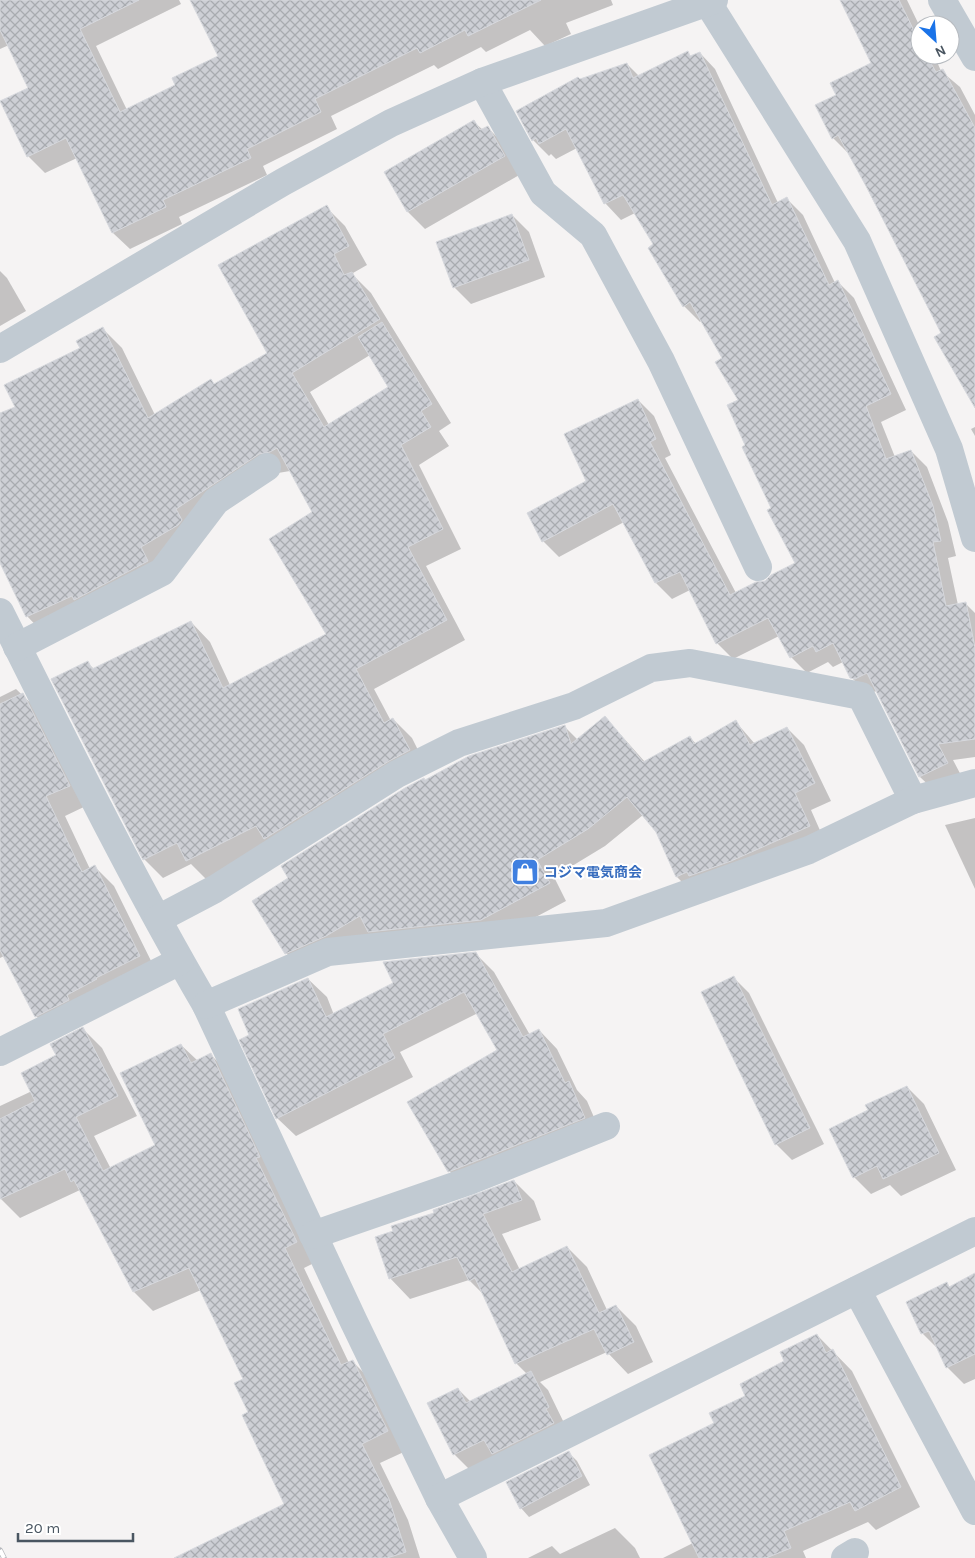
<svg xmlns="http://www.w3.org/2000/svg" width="975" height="1558" font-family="Karla,'Noto Sans JP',sans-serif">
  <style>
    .shadow { fill: #0003; fill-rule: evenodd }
    .building { fill: url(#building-cross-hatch); stroke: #d7d9de }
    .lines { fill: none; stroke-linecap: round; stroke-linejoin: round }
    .minor { stroke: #c1cad2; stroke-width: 28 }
    .rail-casing { stroke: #b5b8bd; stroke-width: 5.5 }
    .rail { stroke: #fff; stroke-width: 4; stroke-dasharray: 11; stroke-linecap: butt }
    .labels { text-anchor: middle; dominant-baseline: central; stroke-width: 4; stroke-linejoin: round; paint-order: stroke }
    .shop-label { font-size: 14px; font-weight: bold; fill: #366cbe; stroke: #fff; text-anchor: start }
  </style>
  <defs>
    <pattern id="building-cross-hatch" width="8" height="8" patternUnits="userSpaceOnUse" patternTransform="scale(1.25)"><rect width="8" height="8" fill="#cdcfd5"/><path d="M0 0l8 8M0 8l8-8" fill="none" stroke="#a8abb0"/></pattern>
  </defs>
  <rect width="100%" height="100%" fill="#f5f3f3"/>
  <g class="shadow">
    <polygon points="0,0 179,0 181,4 96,46 127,110 177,86 220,56 191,0 611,0 613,5 566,23 571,34 545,46 530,30 486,52 481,47 438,69 434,65 331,116 337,129 263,166 267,175 179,217 182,224 130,249 113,233 77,158 45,173 28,156 30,88 9,45 0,49"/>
    <polygon points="842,0 907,0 920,27 920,55 934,55 941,71 960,87 975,115 975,406 942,334 850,155 833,138 838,95 873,64"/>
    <polygon points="687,53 692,57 700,53 715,69 778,203 787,199 803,215 835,283 838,282 854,298 906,410 881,422 895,457 911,451 927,467 948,522 956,556 948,558 958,605 965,603 975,613 975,757 953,760 963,779 936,792 920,777 878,691 867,693 851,677 843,662 833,667 828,662 807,673 791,657 779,636 733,659 717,643 690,590 672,599 656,583 624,522 559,557 543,541 588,481 638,400 654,416 671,455 665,458 736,593 766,582 797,564 747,446 740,400 724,358 702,320 700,322 684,306 655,245 635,213 621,220 606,204 577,148 556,159 551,154 549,156 533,140 580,81 627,64 639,76"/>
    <polygon points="474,122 483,130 488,128 505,145 521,174 425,229 408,212 385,173"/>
    <path d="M326,207L345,226L367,265L353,273L354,276L371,293L451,423L439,431L449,446L419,465L461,549L426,566L465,640L374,689L391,721L393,719L412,738L428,770L206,879L191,864L163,878L144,859L88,663L94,669L191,622L210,642L230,685L328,634L313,513L290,471L278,473L194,528L200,540L46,636L27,616L0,560V415L17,408L103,329L122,348L155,415L211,381L215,385L268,353ZM370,355L390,387L329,425L310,392Z"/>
    <polygon points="512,215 529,232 545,277 471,304 454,287"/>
    <polygon points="0,271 7,278 26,311 0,326"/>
    <polygon points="975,427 975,436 971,429"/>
    <polygon points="16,689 42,714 88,805 65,816 90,869 95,867 114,886 158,975 56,1035 36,1016 4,956 0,958 0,697"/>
    <polygon points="605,717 645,762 690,737 696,744 736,722 755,744 787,728 804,745 831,801 811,810 826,844 694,894 677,877 657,832 643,815 605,846 554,877 566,901 498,937 303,970 286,953 290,879 425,781 565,727 578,740"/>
    <polygon points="975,818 975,889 945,825"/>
    <polygon points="476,954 494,972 530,1035 539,1030 557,1049 577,1090 587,1101 602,1136 468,1189 449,1171 499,1050 478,1013 400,1052 413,1077 296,1136 277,1118 250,1036 308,979 327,997 334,1015"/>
    <polygon points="734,978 749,993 824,1144 792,1160 776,1144"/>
    <polygon points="83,1029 102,1048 137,1116 94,1136 111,1169 157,1145 181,1045 198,1061 211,1055 230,1074 316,1262 304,1268 349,1363 352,1361 372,1381 406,1451 380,1463 408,1520 420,1558 177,1558 286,1504 245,1380 201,1290 153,1311 134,1292 80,1190 20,1218 0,1198 0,1106 32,1091 57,1056"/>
    <polygon points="907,1087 924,1104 956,1170 901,1196 890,1185 871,1194 854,1177 869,1111"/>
    <polygon points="514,1181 534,1201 541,1220 502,1234 520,1270 567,1247 587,1267 607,1310 616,1306 636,1326 653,1362 628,1374 607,1352 540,1382 548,1390 565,1425 471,1471 454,1454 458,1389 471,1402 527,1374 516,1363 484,1295 469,1280 410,1299 390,1278 394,1232"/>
    <polygon points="975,1274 975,1379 964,1384 947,1367 939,1350 922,1333 947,1284 950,1287"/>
    <polygon points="817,1335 852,1371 920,1507 876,1530 868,1522 803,1551 806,1558 663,1558 693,1543 715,1424"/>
    <polygon points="568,1452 577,1461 590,1485 529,1517 521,1508"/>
    <polygon points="615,1528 635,1548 640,1558 528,1558 552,1546 560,1554"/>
  </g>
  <g class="building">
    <polygon points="0,0 139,0 80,29 120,112 175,85 172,78 218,56 190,0 541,0 468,36 465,30 420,53 417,48 315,99 321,112 247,149 251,158 163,200 166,207 112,233 66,138 27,157 0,101 28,88 0,30"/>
    <polygon points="840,0 899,0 920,43 920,55 926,55 936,72 943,69 975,128 975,408 934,337 941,333 866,186 838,135 832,139 815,105 836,95 830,83 871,63"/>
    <polygon points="688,51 690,56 700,52 772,205 787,197 829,285 838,280 891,394 866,406 886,459 911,450 933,506 941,541 933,542 946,606 966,602 975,648 975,739 938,744 948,763 919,777 867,673 855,679 850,678 833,643 816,652 813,646 790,658 768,618 716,644 680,572 655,583 613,504 542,542 527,513 586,481 564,434 638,399 656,439 650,442 730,595 756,582 765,581 771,575 795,563 767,510 771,508 742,447 745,445 727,405 738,400 715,362 722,358 690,302 683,307 648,248 653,244 623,195 604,204 566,129 539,144 536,138 532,141 516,111 578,77 580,79 627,63 633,78"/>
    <polygon points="474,120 480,130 488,126 505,156 407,212 384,172"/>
    <polygon points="327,205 349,246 334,254 344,275 352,272 380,319 292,373 324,427 388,387 358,337 382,322 432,404 421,411 431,427 401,445 443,529 408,547 447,620 356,669 384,723 393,718 410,750 389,761 264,839 256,826 186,861 177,843 143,860 51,679 88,661 92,669 191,621 223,688 326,634 269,539 312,512 277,448 270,452 259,454 176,509 182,520 178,525 141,547 148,561 74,600 72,596 26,617 0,563 0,413 15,407 4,385 80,348 76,341 103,327 148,418 211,379 214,384 267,353 218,265"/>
    <polygon points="512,214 529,260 453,288 436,242"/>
    <polygon points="23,693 70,786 46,796 82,872 95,865 140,956 96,978 97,979 67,995 69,1000 35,1017 0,950 0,704"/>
    <polygon points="605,716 643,762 690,736 694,744 736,720 750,745 787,727 815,783 795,793 810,826 731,861 689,876 687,872 676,877 656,832 627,797 588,829 537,860 550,883 481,920 368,932 360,916 326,936 285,954 252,901 288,878 281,866 405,788 424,778 425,780 469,756 565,725 571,744"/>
    <polygon points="476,952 523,1037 539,1029 565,1083 569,1081 585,1118 448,1172 407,1102 497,1050 464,992 383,1034 395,1058 276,1119 239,1040 249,1035 238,1009 308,978 326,1017 393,983 383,962"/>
    <polygon points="734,976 810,1128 775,1145 701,992"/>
    <polygon points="83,1027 118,1096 76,1117 103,1171 155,1145 120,1073 181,1044 191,1063 211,1053 260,1157 256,1158 297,1242 285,1248 341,1365 353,1360 388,1431 362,1444 389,1499 406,1552 387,1558 174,1558 284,1504 242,1415 248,1412 234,1383 243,1379 189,1268 133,1292 74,1180 71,1182 65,1169 0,1199 0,1119 35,1101 21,1073 56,1055 50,1044"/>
    <polygon points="907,1086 939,1153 883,1179 877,1166 853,1178 829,1129 868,1110 865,1105"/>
    <polygon points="514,1180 522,1200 483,1214 512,1272 567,1246 599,1313 616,1305 634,1342 607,1355 594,1329 515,1364 475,1278 469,1281 457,1257 389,1279 375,1237 393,1231 391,1226 434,1213 433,1210"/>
    <polygon points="975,1273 975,1354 946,1368 929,1331 921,1334 906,1302 947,1282 949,1287"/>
    <polygon points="817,1334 826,1353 833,1349 901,1487 855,1511 850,1502 784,1531 791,1548 766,1558 699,1558 649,1455 714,1423 709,1413 745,1396 740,1384 784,1361 780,1352"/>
    <polygon points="531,1371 549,1407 546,1409 554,1423 492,1454 484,1440 453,1455 427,1403 458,1388 466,1403"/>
    <polygon points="569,1451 582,1476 520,1509 506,1482"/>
  </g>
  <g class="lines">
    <g class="minor">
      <polyline points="942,0 975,57"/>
      <polyline points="708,3 857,241 949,449 975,538"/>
      <polyline points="482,82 543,193 593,235 661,361 758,567"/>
      <polyline points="0,349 283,182 391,123 482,82 714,0"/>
      <path d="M0,612C66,744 131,877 206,1005L354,1322L439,1498L473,1558"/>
      <polyline points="17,647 162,572 216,501 267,467"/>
      <polyline points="158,919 215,889 397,774 459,743 574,706 651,668 690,663 861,696 913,800"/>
      <polyline points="206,1005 328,952 606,923 809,850 913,800 975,783"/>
      <polyline points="0,1052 180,961"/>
      <polyline points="313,1235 469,1181 606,1126"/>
      <polyline points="857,1290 975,1511"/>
      <polyline points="439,1498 975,1231"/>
      <polyline points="845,1558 855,1552"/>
    </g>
    <g class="rail-casing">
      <polyline id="rail" points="0,1550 4,1558"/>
    </g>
    <use href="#rail" class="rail"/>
  </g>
  <defs>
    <g id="shop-square" transform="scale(1.4375)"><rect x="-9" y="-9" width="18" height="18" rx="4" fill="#3f7fe0" stroke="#fff"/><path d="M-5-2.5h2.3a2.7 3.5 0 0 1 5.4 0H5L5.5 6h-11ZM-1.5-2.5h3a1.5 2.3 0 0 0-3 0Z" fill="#fff"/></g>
  </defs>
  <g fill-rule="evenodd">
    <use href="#shop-square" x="525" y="872"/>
  </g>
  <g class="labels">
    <g class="shop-label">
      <text x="544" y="872">コジマ電気商会</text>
    </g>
  </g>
  <g transform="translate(935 40) rotate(154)"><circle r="24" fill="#ffffff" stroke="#b7bbc0"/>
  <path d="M0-4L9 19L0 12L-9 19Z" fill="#1a73e8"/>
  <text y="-8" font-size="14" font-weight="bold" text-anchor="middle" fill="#4a5661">N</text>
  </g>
  <path d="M18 1533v8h115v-8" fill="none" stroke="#4a5661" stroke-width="2.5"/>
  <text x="25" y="1533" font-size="15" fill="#4a5661" stroke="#ffffff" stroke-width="4" paint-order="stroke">20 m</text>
</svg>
